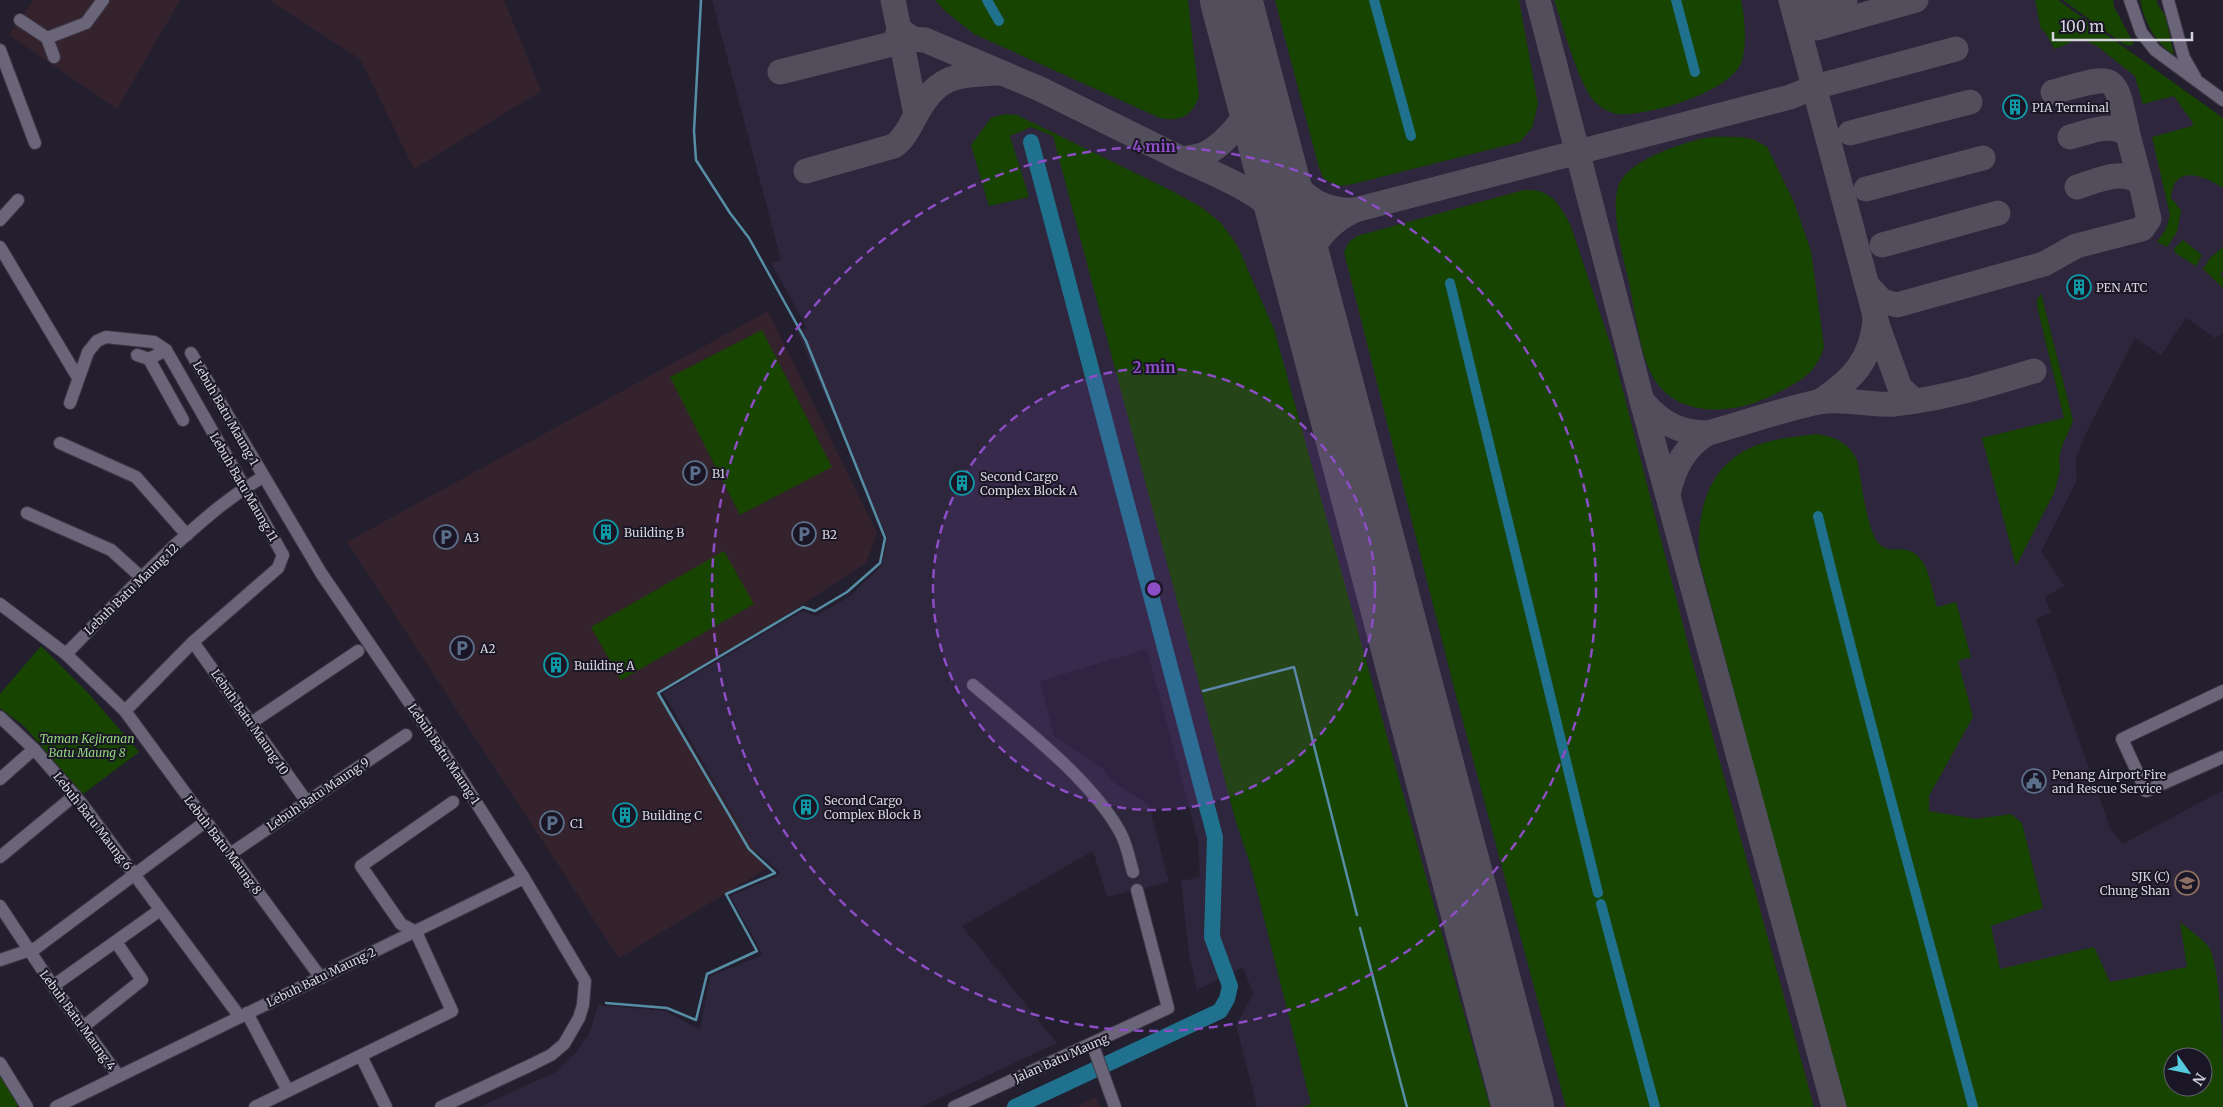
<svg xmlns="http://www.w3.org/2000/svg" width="2223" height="1107" font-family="Merriweather,serif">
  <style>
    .built { fill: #2d263c; fill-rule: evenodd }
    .industrial { fill: #34232d }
    .green { fill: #174400; fill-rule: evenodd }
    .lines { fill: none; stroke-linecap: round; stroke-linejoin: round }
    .stream { stroke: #568ea5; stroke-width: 2.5 }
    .canal { stroke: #20718d; stroke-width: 10 }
    .river { stroke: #20718d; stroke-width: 16 }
    .taxiway { stroke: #524e5c; stroke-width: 25 }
    .runway { stroke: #524e5c; stroke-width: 62 }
    .minor-casing { stroke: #3d3946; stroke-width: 14 }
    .minor { stroke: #6a6578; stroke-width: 12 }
    .ring { fill: none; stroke: #8d4dc5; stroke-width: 2.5; stroke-dasharray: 9 6 }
    .labels { text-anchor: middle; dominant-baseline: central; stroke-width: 4; stroke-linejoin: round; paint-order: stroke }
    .poi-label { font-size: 12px; fill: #d5d3dd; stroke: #1a1625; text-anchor: start }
    .street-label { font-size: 12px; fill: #d5d3dd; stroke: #1a1625 }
    .park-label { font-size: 12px; font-style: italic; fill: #92d57b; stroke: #1a1625 }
    .centre { fill: #8d4dc5; stroke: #1a1625; stroke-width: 2.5 }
    .ring-label { font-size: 15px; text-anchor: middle; font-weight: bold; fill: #8d4dc5; stroke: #1a1625; stroke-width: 4; stroke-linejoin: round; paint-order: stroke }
  </style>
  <rect width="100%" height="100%" fill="#231f2f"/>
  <path class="built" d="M712,0H2058L2223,118V333L2215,338L2186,318L2161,355L2135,338L2085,435L2076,459L2077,480L2041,552L2065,586L2045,597L2051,613L2036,619L2111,830L2123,844L2223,790V1107H1257L1236,1025L1253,994L1243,967L1197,990L1189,953L1181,881L1200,877L1198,841L1147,649L1040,681L1054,736L1103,769L1113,782L1149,805L1169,882L1107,897L1093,851L962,926L1057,1043L921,1107H479L556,1072L575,1053L590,1032L598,1005L666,1011L700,1030L710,976L763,955L730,896L777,876L780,873L751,846L663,693L802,611L816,616L850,596L882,565L887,537L797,331L807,328L771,263L781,260ZM2173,1057H2203V1087H2173Z"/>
  <g class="industrial">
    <polygon points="33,0 180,0 117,109 9,35"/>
    <polygon points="269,0 504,0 541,91 414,169 360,59"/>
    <polygon points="768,311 877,533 866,563 789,613 659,692 766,869 619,958 347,542"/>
    <polygon points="1095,1097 1100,1107 1076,1107"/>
  </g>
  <g class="green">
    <path d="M935,0H1188L1199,97C1192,116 1180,122 1160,118L974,34L944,10Z"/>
    <polygon points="1275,0 1519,0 1538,104 1532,128 1520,142 1353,184 1339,186 1324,179 1319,168"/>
    <path d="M1554,0H1741C1745,18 1749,56 1737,70C1717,95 1649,116 1618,114C1610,113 1601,108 1595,102C1578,84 1563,25 1554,0Z"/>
    <path d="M2035,0H2058L2223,118V188C2203,175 2173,164 2171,198L2181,210L2177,232L2167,247L2157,242L2166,229L2170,215L2152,137L2192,126L2193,123L2174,96L2143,104L2135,76L2097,46L2084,40H2076L2055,49C2050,43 2047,32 2041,29Z"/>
    <polygon points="2063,0 2113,0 2114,7 2134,44 2129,46 2123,44"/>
    <path d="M2140,0H2157L2158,5L2165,15L2174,55C2154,41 2145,23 2140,0Z"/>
    <polygon points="1005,114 1017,115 1172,191 1201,207 1221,223 1237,245 1274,329 1490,1107 1302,1107 1311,1104 1251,867 1236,822 1053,136 1031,127 1010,136 1029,197 989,206 971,145 991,118"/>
    <path d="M1742,137L1755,140L1767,147L1794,202L1811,251L1824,347C1815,377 1796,383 1771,396C1728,417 1668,418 1648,367C1639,343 1634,307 1629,282C1623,258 1607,199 1622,179C1635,159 1681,143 1705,138C1716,136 1730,137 1742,137Z"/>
    <path d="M1524,190C1551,189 1558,202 1570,224L1613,352L1691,656L1814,1107H1566L1453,684L1344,252L1349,242L1357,236Z"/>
    <polygon points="2183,240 2202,255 2196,266 2175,253 2174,249"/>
    <polygon points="2223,247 2223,271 2220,275 2223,277 2223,288 2203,269 2211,257"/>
    <polygon points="2041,293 2073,421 2063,444 2059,457 2060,471 2054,493 2016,566 1982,438 2064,418 2037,306 2037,300"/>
    <polygon points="762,330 832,467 740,515 670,377"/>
    <path d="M1816,434C1835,437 1848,442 1857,460C1861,478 1867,534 1880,545C1889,552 1897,548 1906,550C1929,554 1931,588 1937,607L1956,602L1971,657L1958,661L1973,717L1929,796V811L1976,819L2011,814L2022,823L2043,908L1991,926L2000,969L2094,947L2110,982L2187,967L2180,922C2189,930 2202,938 2209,947C2223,974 2223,1072 2223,1107H1847L1779,861L1700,563C1695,520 1705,470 1748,449C1769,439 1793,437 1816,434ZM2173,1057H2203V1087H2173Z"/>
    <polygon points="724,551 754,604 621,680 591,627"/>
    <polygon points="41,646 88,693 139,752 83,794 24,726 0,708 0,694"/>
    <polygon points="0,1076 18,1104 17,1107 0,1107"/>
  </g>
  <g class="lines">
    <g class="stream">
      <polyline points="1203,691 1294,667 1357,915"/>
      <polyline points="1360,928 1407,1107"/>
      <polyline points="606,1003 667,1008 696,1020 707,974 757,951 726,894 775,873 749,849 658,693 803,607 815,611 847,592 880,563 885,538 806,341 749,238 730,213 696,160 694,131 701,0"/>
    </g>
    <g class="canal">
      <polyline points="987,0 999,21"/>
      <polyline points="1374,0 1411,136"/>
      <polyline points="1676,0 1695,72"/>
      <polyline points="1450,283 1598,893"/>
      <path d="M1818,516C1866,714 1921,910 1973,1107"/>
      <polyline points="1601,904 1655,1107"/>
    </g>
    <polyline class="river" points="1015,1107 1220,1011 1227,999 1230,986 1212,937 1215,837 1031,142"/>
    <g class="taxiway">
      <polyline points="893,0 899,29 912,39"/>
      <polyline points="1538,0 1642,401 1834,1107"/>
      <polyline points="1791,0 1878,327 1900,388 1915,401"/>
      <path d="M1791,0C1809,9 1828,9 1845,0"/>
      <polyline points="1797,21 1807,27 1817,28 1916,0"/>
      <polyline points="898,33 899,29 916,115"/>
      <polyline points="780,72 912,39 925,40 1040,89 1182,159"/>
      <path d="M1253,84C1259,107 1225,145 1205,154C1198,157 1190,157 1182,159C1223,178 1285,199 1296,248"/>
      <path d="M2053,92C2117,75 2114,69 2128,135"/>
      <polyline points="1850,133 1970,102"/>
      <path d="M2070,137C2089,132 2112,121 2128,135L2141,184C2124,167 2097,181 2077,187"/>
      <path d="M1269,146C1291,180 1308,213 1355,210"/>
      <path d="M806,171L894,146C905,138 910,126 916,115C938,74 956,76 997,73"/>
      <polyline points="1866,189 1983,158"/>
      <polyline points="1882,245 1998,213"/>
      <polyline points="1867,285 1882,301 1897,305 2044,264 2076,246 2142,229 2149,219 2141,184"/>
      <path d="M1311,302C1311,289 1308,273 1310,260C1314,237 1335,219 1355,210L1790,97L1815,87L1956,49"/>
      <path d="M1642,401C1661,423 1679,433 1708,433C1684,447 1674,468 1668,494"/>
      <path d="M1819,402C1852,380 1872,360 1875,319"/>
      <path d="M1708,433C1744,423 1781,410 1818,402C1843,397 1869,406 1894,404C1942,399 1988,385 2034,371"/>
    </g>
    <polyline class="runway" points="1231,0 1523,1107"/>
    <g class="minor-casing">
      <g id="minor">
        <polyline points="2130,0 2141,32 2155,50 2223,100"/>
        <polyline points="2168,0 2184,58 2195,77"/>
        <polyline points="20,20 47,38 54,57"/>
        <polyline points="47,38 86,23 103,0"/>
        <polyline points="0,50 35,143"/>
        <polyline points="0,220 18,200"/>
        <polyline points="0,247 78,378"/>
        <polyline points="166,350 149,359 183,420"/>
        <polyline points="191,353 321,573 458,774 524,878 585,981 583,1005 579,1018 564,1044 551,1055 533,1064 441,1107"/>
        <polyline points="137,355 149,359"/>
        <polyline points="70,403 88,352 97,341 106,337 154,342 166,350 283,555 278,568 193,642 125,711"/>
        <polyline points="60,443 136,477 187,535"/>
        <path d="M263,477C230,496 203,520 175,545C138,580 102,617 66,654L125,711L321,978"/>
        <polyline points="27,513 111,550 141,577"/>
        <polyline points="0,604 66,654"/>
        <polyline points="193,642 307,802"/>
        <path d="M973,685C1020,725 1091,779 1120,832C1127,844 1129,859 1133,872"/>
        <polyline points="2223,691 2122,739 2146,791 2223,757"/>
        <polyline points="0,717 34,749 82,804 240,1017"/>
        <polyline points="251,723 358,651"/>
        <polyline points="0,779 34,749"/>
        <polyline points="230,854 406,735"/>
        <polyline points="0,857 75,795"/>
        <polyline points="0,906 53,986 118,1075"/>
        <polyline points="416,932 401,924 361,866 453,802"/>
        <polyline points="0,960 36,948 205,822"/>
        <polyline points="53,986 160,910"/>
        <polyline points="247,1013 288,1091"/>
        <polyline points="83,1027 142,980 116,942"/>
        <polyline points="1092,1043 1115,1107"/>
        <polyline points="361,1056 386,1107"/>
        <polyline points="0,1063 27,1107"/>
        <polyline points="56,1107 524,878"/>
        <polyline points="255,1107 452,1011 416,932"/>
        <polyline points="954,1107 1168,1008 1137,890"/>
      </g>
    </g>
    <use href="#minor" class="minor"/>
  </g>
  <circle cx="1154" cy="589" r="221" fill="#8d4dc5" fill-opacity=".12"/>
  <g class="ring">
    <circle cx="1154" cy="589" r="221"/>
    <circle cx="1154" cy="589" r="442"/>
  </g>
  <defs>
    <g id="building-ring" transform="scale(1.25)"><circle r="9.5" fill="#1a1625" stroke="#0f9aa8" stroke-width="1.5"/><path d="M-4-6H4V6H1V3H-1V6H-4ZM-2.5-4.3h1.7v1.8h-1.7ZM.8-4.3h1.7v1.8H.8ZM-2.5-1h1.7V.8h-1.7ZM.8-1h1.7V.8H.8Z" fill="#0f9aa8"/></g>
    <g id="parking-ring" transform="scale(1.25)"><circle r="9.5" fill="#1a1625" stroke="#5c6f8a" stroke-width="1.5"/><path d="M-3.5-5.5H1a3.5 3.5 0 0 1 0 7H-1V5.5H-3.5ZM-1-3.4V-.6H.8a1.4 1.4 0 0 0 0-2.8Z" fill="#5c6f8a"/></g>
    <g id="civic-ring" transform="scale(1.25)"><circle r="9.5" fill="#1a1625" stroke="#5c6f8a" stroke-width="1.5"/><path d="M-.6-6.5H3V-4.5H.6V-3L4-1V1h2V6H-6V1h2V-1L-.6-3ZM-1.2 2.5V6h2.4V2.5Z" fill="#5c6f8a"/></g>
    <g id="school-ring" transform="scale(1.25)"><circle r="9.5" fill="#1a1625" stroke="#8d6e63" stroke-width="1.5"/><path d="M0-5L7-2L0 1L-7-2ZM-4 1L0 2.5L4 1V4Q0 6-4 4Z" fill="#8d6e63"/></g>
  </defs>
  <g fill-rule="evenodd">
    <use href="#building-ring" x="2015" y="107"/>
    <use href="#building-ring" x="2079" y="287"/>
    <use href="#parking-ring" x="695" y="473"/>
    <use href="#building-ring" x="962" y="483"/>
    <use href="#building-ring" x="606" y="532"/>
    <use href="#parking-ring" x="804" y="534"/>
    <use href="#parking-ring" x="446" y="537"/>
    <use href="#parking-ring" x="462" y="648"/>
    <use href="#building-ring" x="556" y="665"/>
    <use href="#civic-ring" x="2034" y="781"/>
    <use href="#building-ring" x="806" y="807"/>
    <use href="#building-ring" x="625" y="815"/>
    <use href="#parking-ring" x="552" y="823"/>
    <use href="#school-ring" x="2187" y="883"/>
  </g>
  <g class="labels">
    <g class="poi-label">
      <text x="2032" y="107">PIA Terminal</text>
      <text x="2096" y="287">PEN ATC</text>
      <text x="712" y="473">B1</text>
      <text x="980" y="476">Second Cargo<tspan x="980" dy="14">Complex Block A</tspan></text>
      <text x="624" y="532">Building B</text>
      <text x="822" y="534">B2</text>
      <text x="464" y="537">A3</text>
      <text x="480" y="648">A2</text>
      <text x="574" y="665">Building A</text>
      <text x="2052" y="774">Penang Airport Fire<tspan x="2052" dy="14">and Rescue Service</tspan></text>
      <text x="824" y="800">Second Cargo<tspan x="824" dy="14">Complex Block B</tspan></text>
      <text x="642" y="815">Building C</text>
      <text x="570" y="823">C1</text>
      <text x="2170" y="876" text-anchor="end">SJK (C)<tspan x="2170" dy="14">Chung Shan</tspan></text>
    </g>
    <g class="street-label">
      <text transform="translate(226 413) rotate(60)">Lebuh Batu Maung 1</text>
      <text transform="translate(244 487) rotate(60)">Lebuh Batu Maung 11</text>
      <text transform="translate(131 589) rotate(-44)">Lebuh Batu Maung 12</text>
      <text transform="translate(250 722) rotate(55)">Lebuh Batu Maung 10</text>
      <text transform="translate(444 754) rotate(56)">Lebuh Batu Maung 1</text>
      <text transform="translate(318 794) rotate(-34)">Lebuh Batu Maung 9</text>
      <text transform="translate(93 821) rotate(52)">Lebuh Batu Maung 6</text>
      <text transform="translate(223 845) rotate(53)">Lebuh Batu Maung 8</text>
      <text transform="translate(321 977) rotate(-26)">Lebuh Batu Maung 2</text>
      <text transform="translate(78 1020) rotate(54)">Lebuh Batu Maung 4</text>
      <text transform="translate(1061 1058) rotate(-24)">Jalan Batu Maung</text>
    </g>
    <g class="park-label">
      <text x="87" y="738">Taman Kejiranan<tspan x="87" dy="14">Batu Maung 8</tspan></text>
    </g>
  </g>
  <circle cx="1154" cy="589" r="8" class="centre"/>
  <g class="ring-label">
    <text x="1154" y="152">4 min</text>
    <text x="1154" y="373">2 min</text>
  </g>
  <g transform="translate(2188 1072) rotate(123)"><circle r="24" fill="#1a1625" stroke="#65626f"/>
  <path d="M0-4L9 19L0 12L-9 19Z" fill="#55cadf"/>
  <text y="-8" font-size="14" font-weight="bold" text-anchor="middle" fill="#d5d3dd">N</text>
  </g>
  <path d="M2053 32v8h139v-8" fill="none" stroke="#d5d3dd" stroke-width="2.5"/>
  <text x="2060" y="32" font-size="15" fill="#d5d3dd" stroke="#1a1625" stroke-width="4" paint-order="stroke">100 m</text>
</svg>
